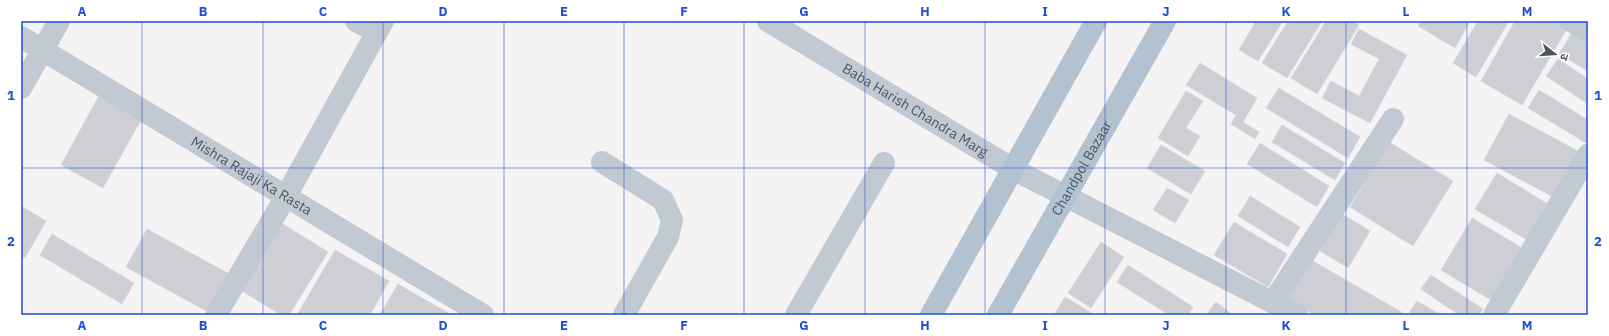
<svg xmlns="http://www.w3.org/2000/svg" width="1609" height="336" font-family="'IBM Plex Sans','Noto Sans Devanagari',sans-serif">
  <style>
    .building { fill: #cdcfd5; stroke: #d7d9de }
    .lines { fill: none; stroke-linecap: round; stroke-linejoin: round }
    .minor { stroke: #c1cad2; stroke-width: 22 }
    .major { stroke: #b3c2d1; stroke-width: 22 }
    .grid { fill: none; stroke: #1d4ed8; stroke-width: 1; stroke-opacity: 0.55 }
    .labels { text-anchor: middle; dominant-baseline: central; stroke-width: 3; stroke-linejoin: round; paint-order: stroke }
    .street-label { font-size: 14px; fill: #4a5661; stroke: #fff }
    .neatline { fill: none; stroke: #1d4ed8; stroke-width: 1.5 }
    .grid-label { font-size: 13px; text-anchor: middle; font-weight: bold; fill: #1d4ed8 }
  </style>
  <rect width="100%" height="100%" fill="#f5f3f3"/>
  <g class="building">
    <polygon points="1256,21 1283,21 1258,61 1239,50"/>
    <polygon points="1288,21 1322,21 1287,78 1262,63"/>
    <polygon points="1326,21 1352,21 1359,25 1317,94 1291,78"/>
    <polygon points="1421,21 1470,21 1455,48 1418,26"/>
    <polygon points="1478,21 1509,21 1476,77 1453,63"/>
    <polygon points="1515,21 1557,21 1568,27 1522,105 1481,81"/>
    <polygon points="1359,29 1407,55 1370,123 1322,98 1331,81 1359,96 1379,59 1351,44"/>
    <polygon points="1573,31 1588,40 1588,71 1559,54"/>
    <polygon points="1558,59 1588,79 1588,104 1546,76"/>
    <polygon points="1200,63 1257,98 1243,122 1259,132 1255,139 1231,124 1236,115 1186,85"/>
    <polygon points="1279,88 1360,137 1348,158 1266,108"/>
    <polygon points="1539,90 1588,120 1588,140 1586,143 1528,108"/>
    <polygon points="1186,91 1203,101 1186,128 1200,136 1188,156 1158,138"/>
    <polygon points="100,94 142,118 103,188 61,165"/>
    <polygon points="1509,114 1580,152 1555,198 1484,160"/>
    <polygon points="1282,125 1345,163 1335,180 1272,142"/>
    <polygon points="1389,142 1453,181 1413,246 1350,207"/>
    <polygon points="1260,143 1329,186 1317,207 1247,164"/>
    <polygon points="1161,145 1205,171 1191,194 1147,168"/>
    <polygon points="1497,173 1551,206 1529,241 1475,209"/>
    <polygon points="1167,188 1189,200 1175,223 1153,210"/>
    <polygon points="1250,196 1300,227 1288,247 1238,216"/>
    <polygon points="21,206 46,221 25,258 21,255"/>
    <polygon points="1342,214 1370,231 1348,268 1320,251"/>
    <polygon points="1472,218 1522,248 1491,300 1441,270"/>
    <polygon points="278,221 328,252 289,315 281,315 237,288"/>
    <polygon points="1234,222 1287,254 1268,287 1214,255"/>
    <polygon points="147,229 231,275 210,313 126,267"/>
    <polygon points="52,234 134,283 122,304 40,255"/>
    <polygon points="1101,242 1124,257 1091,308 1068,293"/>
    <polygon points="335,250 389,281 370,315 297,315"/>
    <polygon points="1306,257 1403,313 1401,315 1315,315 1284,297"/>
    <polygon points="1128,265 1193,307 1188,315 1169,315 1117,282"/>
    <polygon points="1431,275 1483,309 1479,315 1459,315 1421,289"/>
    <polygon points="398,284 450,314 449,315 380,315"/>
    <polygon points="1065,297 1095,315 1054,315"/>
    <polygon points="1417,301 1441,315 1408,315"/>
    <polygon points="1216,302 1233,315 1206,315"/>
  </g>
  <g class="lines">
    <g class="minor">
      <polyline points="356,21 377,32"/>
      <path id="s1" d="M768,21L1013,169L1297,315"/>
      <polyline points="1571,21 1588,31"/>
      <path id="s2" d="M21,37L483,315"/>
      <polyline points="21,88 59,21"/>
      <polyline points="602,162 663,200 672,220 668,237 624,315"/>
      <polyline points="1273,302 1393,119"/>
      <polyline points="216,315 285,198 383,21"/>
      <polyline points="796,315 884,163"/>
      <polyline points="1494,315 1588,155"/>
    </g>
    <g class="major">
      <polyline points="931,315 1096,21"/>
      <path id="s3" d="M998,315L1165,21"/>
    </g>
  </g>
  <path class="grid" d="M142,21V315M263,21V315M383,21V315M504,21V315M624,21V315M744,21V315M865,21V315M985,21V315M1105,21V315M1226,21V315M1346,21V315M1467,21V315M21,168H1588"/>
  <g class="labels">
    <g class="street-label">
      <text stroke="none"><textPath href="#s1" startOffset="172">Baba Harish Chandra Marg</textPath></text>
      <text stroke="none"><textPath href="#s3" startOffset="169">Chandpol Bazaar</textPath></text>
      <text stroke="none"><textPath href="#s2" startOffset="269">Mishra Rajaji Ka Rasta</textPath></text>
    </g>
  </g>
  <rect width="1609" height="336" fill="none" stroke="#ffffff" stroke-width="44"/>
  <g transform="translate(1555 54) rotate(107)" stroke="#ffffff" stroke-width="3" paint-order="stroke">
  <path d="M0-3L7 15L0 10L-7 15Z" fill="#4a5661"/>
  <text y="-6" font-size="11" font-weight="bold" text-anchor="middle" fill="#4a5661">उ</text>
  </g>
  <rect x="22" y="22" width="1565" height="292" class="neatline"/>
  <g class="grid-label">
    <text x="82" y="16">A</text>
    <text x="203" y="16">B</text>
    <text x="323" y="16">C</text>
    <text x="443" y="16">D</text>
    <text x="564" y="16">E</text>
    <text x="684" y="16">F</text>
    <text x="804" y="16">G</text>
    <text x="925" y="16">H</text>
    <text x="1045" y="16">I</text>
    <text x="1166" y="16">J</text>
    <text x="1286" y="16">K</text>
    <text x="1406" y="16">L</text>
    <text x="1527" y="16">M</text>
    <text x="11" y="100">1</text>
    <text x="1598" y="100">1</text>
    <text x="11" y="246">2</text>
    <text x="1598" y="246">2</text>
    <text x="82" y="330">A</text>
    <text x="203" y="330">B</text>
    <text x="323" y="330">C</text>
    <text x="443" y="330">D</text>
    <text x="564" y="330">E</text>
    <text x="684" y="330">F</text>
    <text x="804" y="330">G</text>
    <text x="925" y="330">H</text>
    <text x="1045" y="330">I</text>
    <text x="1166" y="330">J</text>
    <text x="1286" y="330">K</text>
    <text x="1406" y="330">L</text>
    <text x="1527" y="330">M</text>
  </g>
</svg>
